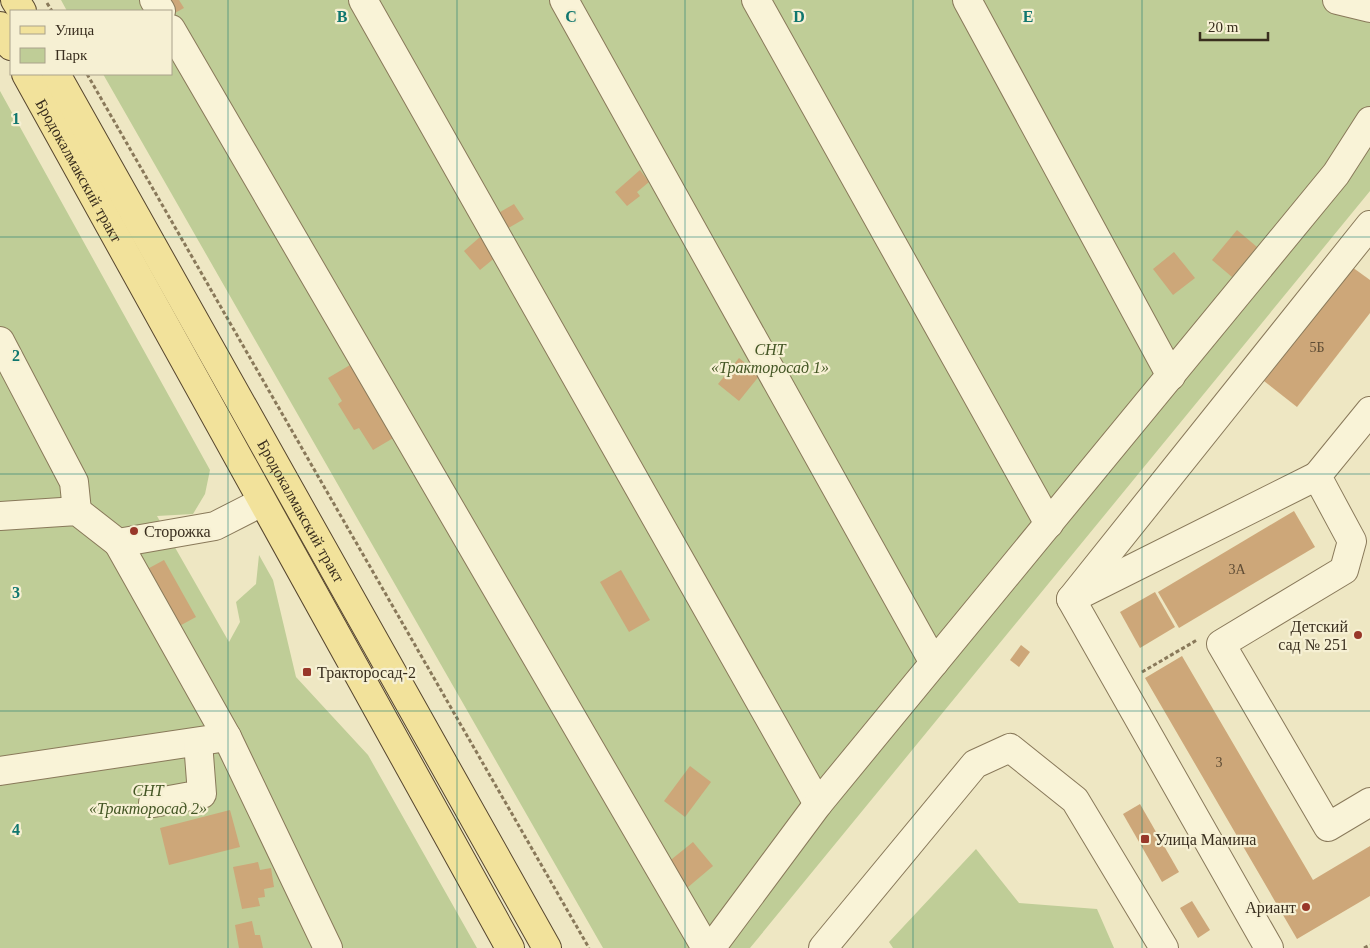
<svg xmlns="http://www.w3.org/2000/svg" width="1370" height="948" font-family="Georgia,serif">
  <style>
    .green { fill: #bfcd97 }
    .building { fill: #cda779 }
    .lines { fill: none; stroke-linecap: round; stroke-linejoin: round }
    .minor-casing { stroke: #89795a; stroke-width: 30 }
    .major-casing { stroke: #57462e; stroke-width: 30 }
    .path { stroke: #89795a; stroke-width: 3; stroke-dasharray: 4 2.5; stroke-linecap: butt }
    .minor { stroke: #f9f3d7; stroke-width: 28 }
    .major { stroke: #f2e29b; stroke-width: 28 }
    .grid { fill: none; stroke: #0f766e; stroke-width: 1; stroke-opacity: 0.55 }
    .poi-dot { fill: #983729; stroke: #f6f0d3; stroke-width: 2 }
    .labels { text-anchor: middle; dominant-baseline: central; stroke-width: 4.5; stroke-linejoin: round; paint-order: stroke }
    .number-label { font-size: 14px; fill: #5e4c35 }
    .street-label { font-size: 16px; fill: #392e1e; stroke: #f6f0d3 }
    .park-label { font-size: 16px; font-style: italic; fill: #435524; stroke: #f6f0d3 }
    .poi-label { font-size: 16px; fill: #392e1e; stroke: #f6f0d3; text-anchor: start }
    .grid-label { font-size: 16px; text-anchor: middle; font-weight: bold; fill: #0f766e; stroke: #f6f0d3; stroke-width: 4.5; stroke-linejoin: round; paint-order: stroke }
  </style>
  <rect width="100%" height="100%" fill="#eee7c3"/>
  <g class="green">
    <polygon points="61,0 1370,0 1370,191 750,948 603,948 103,74 171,74 171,11 67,11"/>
    <polygon points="0,91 210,470 205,494 193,514 157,516 229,642 240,622 236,602 256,584 259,555 273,580 296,677 368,755 477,948 0,948"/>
    <polygon points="976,849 1019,903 1097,909 1114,948 893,948 889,942"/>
  </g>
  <g class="building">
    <polygon points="163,0 179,0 184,8 171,15"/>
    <polygon points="640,170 649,182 637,192 640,196 627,206 615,192"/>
    <polygon points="514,204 524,219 498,234 490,218"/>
    <polygon points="1237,230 1257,247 1232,277 1212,260"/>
    <polygon points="480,237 497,256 480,270 464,251"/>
    <polygon points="1174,252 1195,278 1173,295 1153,269"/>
    <polygon points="1352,267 1370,280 1370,313 1297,407 1264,381"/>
    <polygon points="739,358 760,375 739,401 718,384"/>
    <polygon points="350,365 395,437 373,450 359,428 354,430 338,404 342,401 328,378"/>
    <polygon points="1294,511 1315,547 1179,628 1158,592"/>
    <polygon points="164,560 196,617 172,630 140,573"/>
    <polygon points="621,570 650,620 629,632 600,582"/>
    <polygon points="1155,592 1175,627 1140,648 1120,612"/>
    <polygon points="1021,645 1030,652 1019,667 1010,660"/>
    <polygon points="1182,656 1313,880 1370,846 1370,896 1297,939 1145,678"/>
    <polygon points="690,766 711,782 685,817 664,801"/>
    <polygon points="1140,804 1179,872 1162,882 1123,814"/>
    <polygon points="230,810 240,847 169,865 160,828"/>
    <polygon points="693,842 713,866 687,888 667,863"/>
    <polygon points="258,862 260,870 271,868 274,887 264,889 265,897 258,898 260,906 242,909 233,867"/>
    <polygon points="1192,901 1210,930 1198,938 1180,908"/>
    <polygon points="252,921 255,935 260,935 263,948 239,948 235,925"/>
  </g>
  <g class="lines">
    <g class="minor-casing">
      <g id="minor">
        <polyline points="154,0 161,11"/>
        <polyline points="363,0 818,804"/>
        <polyline points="564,0 934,663"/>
        <polyline points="756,0 1049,524"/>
        <polyline points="967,0 1171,376"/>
        <polyline points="1337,0 1370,8"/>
        <polyline points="171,29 706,948"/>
        <polyline points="0,341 74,482 77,511"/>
        <polyline points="1370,411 1317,476 1352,541 1344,570 1221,644 1328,827 1370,802"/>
        <polyline points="0,516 77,511 118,543 215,526 262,502"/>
        <polyline points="118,543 227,737 328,948"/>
        <polyline points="1079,595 1317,476"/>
        <polyline points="1071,599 1370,225"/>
        <polyline points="1071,599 1269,948"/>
        <polyline points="0,771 227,737"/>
        <polyline points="153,803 202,794 198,742"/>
        <polyline points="711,948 818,804 1336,174 1370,121"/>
        <polyline points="823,948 975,764 1010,748 1075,800 1164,948"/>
      </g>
    </g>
    <g class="major-casing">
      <g id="major">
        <polyline points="15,0 22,11"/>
        <polyline points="0,26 11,46"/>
        <path id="s1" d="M26,74L510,948"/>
        <path id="s2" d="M56,74L547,948"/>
      </g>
    </g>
    <g class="path">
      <polyline points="47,3 52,11"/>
      <polyline points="87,74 589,948"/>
      <polyline points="1142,672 1197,640"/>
      <polyline points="1364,948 1370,945"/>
    </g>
    <use href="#minor" class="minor"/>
    <use href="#major" class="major"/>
  </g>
  <path class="grid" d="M228,0V948M457,0V948M685,0V948M913,0V948M1142,0V948M0,237H1370M0,474H1370M0,711H1370"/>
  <g class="poi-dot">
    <circle cx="134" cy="531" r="5"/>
    <circle cx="1358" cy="635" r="5"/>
    <rect x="302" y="667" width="10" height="10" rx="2.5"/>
    <rect x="1140" y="834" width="10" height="10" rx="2.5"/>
    <circle cx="1306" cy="907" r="5"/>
  </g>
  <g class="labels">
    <g class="number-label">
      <text x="1317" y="347">5Б</text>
      <text x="1237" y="569">3А</text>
      <text x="1219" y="762">3</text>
    </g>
    <g class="street-label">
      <text stroke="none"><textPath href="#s1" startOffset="110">Бродокалмакский тракт</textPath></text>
      <text stroke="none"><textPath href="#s2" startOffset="501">Бродокалмакский тракт</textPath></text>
    </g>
    <g class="park-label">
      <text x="770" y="349">СНТ<tspan x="770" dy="18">«Тракторосад 1»</tspan></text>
      <text x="148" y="790">СНТ<tspan x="148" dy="18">«Тракторосад 2»</tspan></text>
    </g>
    <g class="poi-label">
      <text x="144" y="531">Сторожка</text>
      <text x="1348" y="626" text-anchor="end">Детский<tspan x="1348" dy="18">сад № 251</tspan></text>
      <text x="317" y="672">Тракторосад-2</text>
      <text x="1155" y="839">Улица Мамина</text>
      <text x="1296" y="907" text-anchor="end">Ариант</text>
    </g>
  </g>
  <g class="grid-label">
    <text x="342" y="22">B</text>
    <text x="571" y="22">C</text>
    <text x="799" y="22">D</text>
    <text x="1028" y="22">E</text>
    <text x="16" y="124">1</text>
    <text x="16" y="361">2</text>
    <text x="16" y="598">3</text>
    <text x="16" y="835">4</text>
  </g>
  <rect x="10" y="10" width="162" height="65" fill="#f6f0d3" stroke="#aaa28b"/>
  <rect x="20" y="26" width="25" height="8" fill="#f2e29b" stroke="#aaa28b"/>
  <text x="55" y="35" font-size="15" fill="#392e1e">Улица</text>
  <rect x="20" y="48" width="25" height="15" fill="#bfcd97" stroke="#aaa28b"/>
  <text x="55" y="60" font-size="15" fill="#392e1e">Парк</text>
  <path d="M1200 32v8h68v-8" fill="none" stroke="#392e1e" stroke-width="2.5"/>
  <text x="1208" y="32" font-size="15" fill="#392e1e" stroke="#f6f0d3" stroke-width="4" paint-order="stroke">20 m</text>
</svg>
